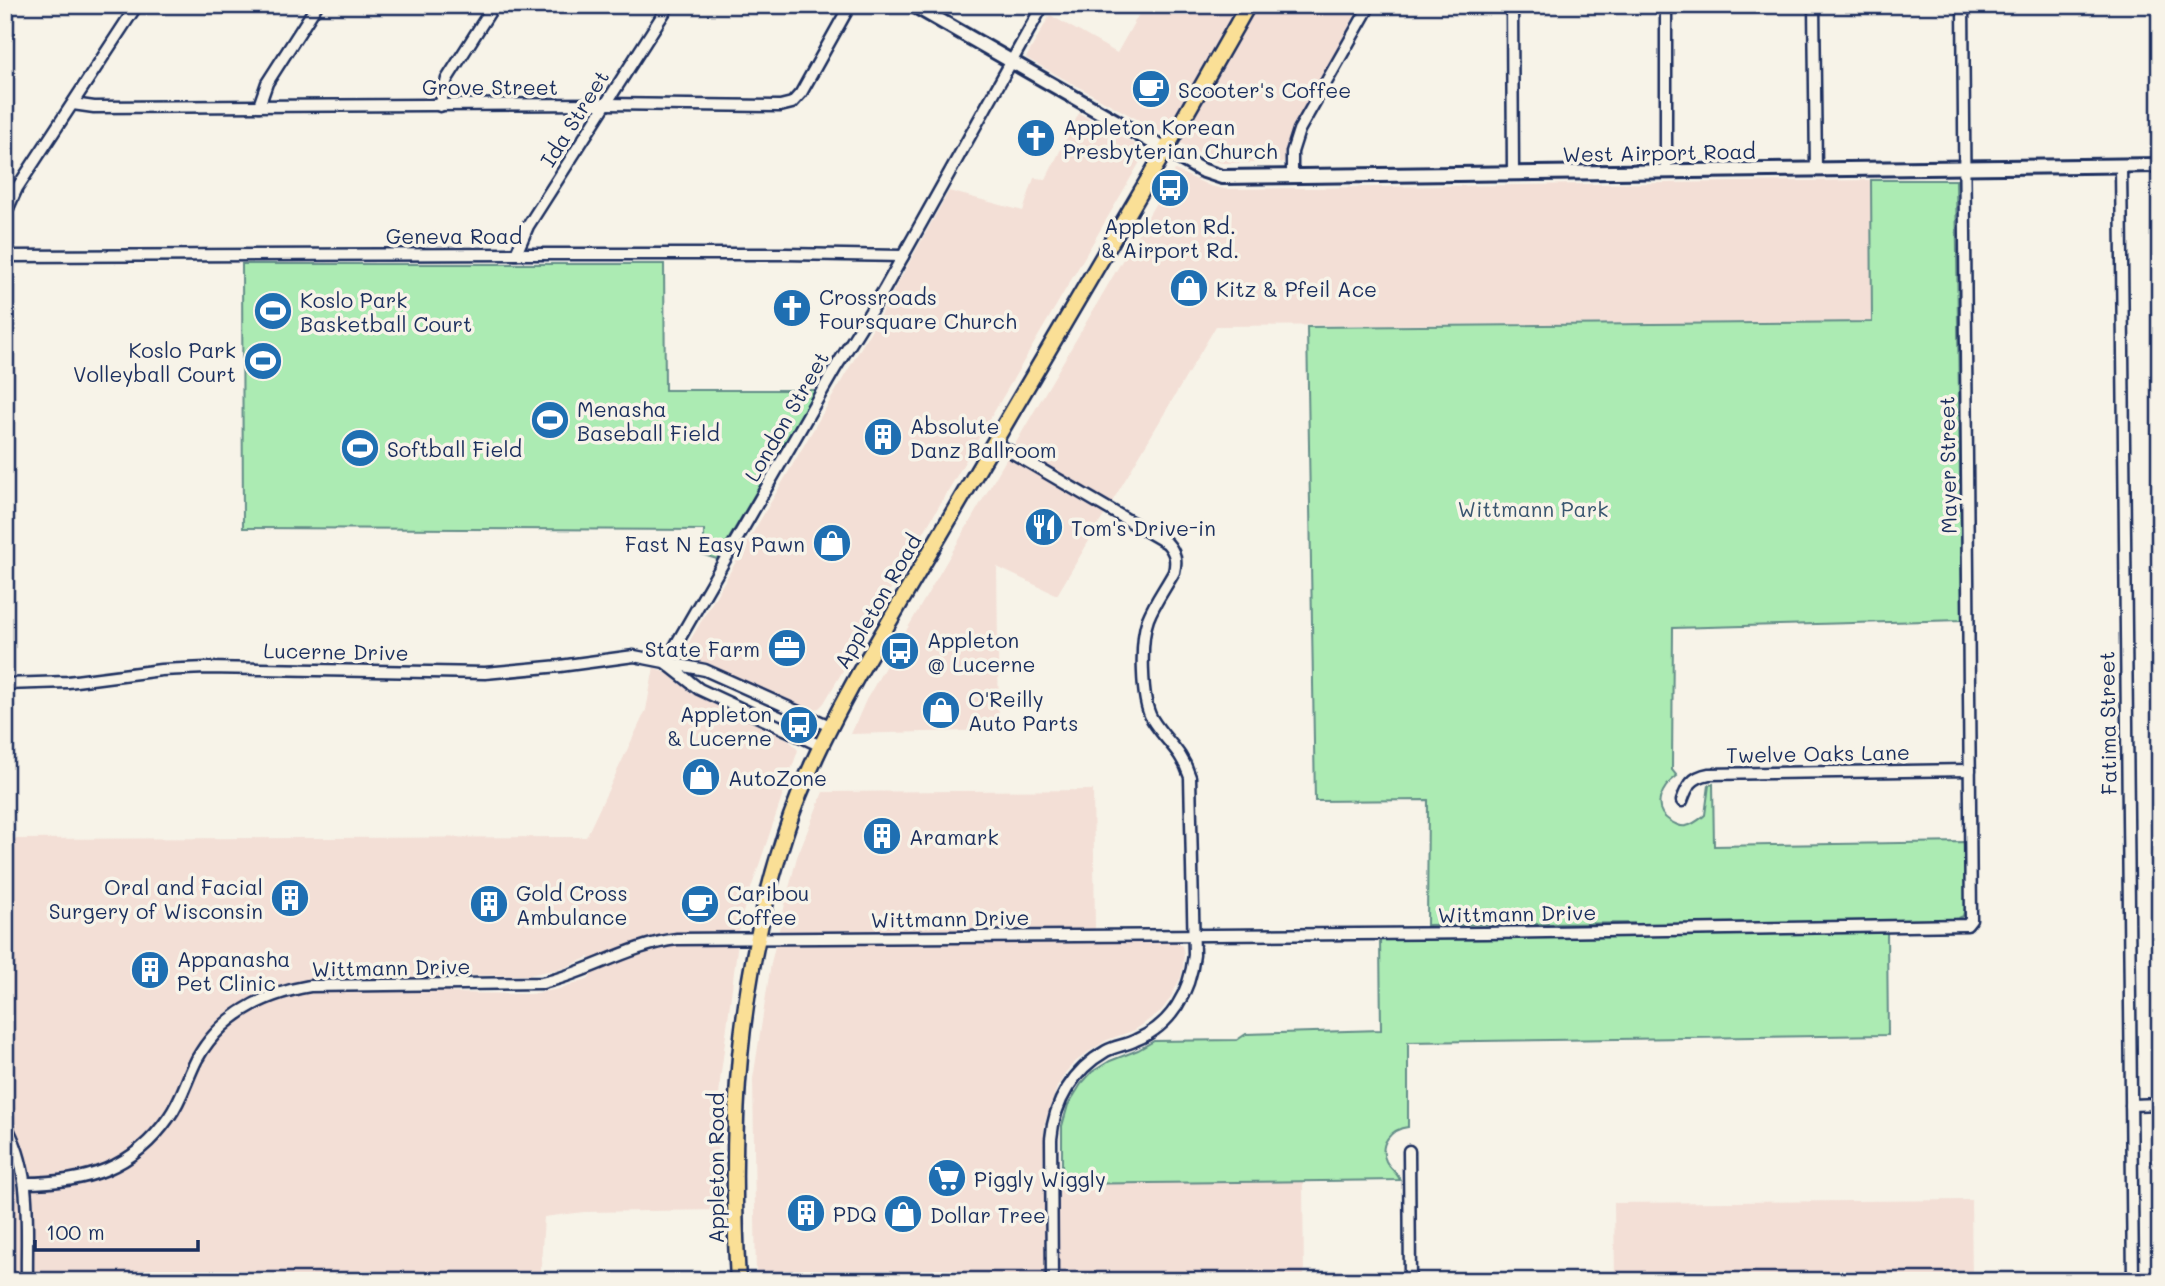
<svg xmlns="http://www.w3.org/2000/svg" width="2165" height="1286" font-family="Mali,sans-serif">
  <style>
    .built { fill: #f3dfd6; fill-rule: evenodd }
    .green { fill: #acebb3; stroke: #648d88; stroke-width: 2 }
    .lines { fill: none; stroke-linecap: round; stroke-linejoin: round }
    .minor-casing { stroke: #1b2f5e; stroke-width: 15 }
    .tertiary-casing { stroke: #1b2f5e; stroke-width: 18 }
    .primary-casing { stroke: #1b2f5e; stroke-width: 19 }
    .minor { stroke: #f7f3e8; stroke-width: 10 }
    .tertiary { stroke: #f7f3e8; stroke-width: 12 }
    .primary { stroke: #fadf96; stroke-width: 14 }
    .labels { text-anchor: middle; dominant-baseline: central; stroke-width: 7; stroke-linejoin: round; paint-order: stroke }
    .street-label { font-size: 21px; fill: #1b2f5e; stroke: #f7f3e8 }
    .poi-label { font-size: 21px; fill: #1b2f5e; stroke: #f7f3e8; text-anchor: start }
    .park-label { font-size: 21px; fill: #38556f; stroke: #f7f3e8 }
  </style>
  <rect width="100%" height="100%" fill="#f7f3e8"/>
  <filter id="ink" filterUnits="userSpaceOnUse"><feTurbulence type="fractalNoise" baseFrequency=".0143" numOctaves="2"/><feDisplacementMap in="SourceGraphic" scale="14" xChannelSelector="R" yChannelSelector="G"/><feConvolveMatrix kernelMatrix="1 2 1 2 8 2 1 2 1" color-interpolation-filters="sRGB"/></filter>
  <g filter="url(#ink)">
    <g class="built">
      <polygon points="1144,5 1361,5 1292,131 1284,163 1223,163 1213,161 1026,58 1050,15 1117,53"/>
      <polygon points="1079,113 1137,145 1141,155 1140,162 824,703 819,708 809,711 705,664 690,661 686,658 685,649 876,322 949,191 1023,211 1034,178 1046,179"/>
      <polygon points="1175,170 1210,186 1224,189 1871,180 1873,322 1216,326 1057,595 997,567 999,730 851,734 866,700 892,655"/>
      <path d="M654,667L668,674L691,692L789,740L798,750L741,918L720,1081L717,1138L718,1210L584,1212L544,1217L540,1281H5V839L586,837L646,710ZM589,957L590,978L559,989L530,994L452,993V976L529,975L564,968Z"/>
      <polygon points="1093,790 1095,927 1093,940 1176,942 1182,946 1184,953 1183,967 1181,977 1170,999 1161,1011 1135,1030 1107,1040 1087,1053 1074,1063 1066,1072 1057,1087 1044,1125 1043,1184 1303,1181 1304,1281 756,1281 753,1079 771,963 787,896 797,857 823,792"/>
      <polygon points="1971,1200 1972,1281 1615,1281 1614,1203"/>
    </g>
    <g class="green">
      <path d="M1871,180H1956L1962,620L1673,628L1672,770L1677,776C1662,787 1650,808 1670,821C1675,824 1680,827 1686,826C1693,825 1700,819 1705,815L1709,785L1713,784L1714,846L1965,842V908L1963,916L1952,921L1887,931L1888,1035L1408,1042V1127C1391,1129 1378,1144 1386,1161C1390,1169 1397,1172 1400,1180L1062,1184V1126L1068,1105L1081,1084L1092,1072L1110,1061L1138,1050L1154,1041L1237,1040L1246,1034L1381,1030L1380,939L1634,936V923L1427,925L1428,800L1315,801L1307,327L1872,322Z"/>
      <polygon points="664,264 665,390 816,390 717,559 704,555 704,530 243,528 242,264"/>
    </g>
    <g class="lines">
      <g class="minor-casing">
        <g id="minor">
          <polyline points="1512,5 1513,173"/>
          <polyline points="1666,5 1666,171"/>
          <polyline points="1814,5 1816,169"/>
          <polyline points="73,104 94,107 605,104 780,106 792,103 801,93 850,5"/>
          <polyline points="259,106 267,83 317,5"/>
          <polyline points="440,106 447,79 494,5"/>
          <polyline points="2121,166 2133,1281"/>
          <polyline points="1292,176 1292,152 1299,130 1370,5"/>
          <polyline points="5,215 17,188 137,5"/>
          <polyline points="516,254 528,226 669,5"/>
          <polyline points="5,256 516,254 785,254 903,256"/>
          <path d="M994,442L1167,543C1175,552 1177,560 1174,572C1166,587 1154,603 1148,619C1140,641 1141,700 1152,719C1166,742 1181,749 1190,777L1194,955C1190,992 1172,1025 1136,1040C1127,1045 1115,1046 1106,1051C1073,1070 1054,1102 1051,1139L1052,1281"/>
          <polyline points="666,662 836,367 884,290 1043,5"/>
          <polyline points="666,663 699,689 821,746"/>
          <polyline points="5,684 68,682 161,670 206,668 485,673 560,666 634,656 705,670 830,726"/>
          <path d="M1682,801C1687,786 1692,777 1709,774L1970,770"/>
          <polyline points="2131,1105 2160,1104"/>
          <path d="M5,1124C33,1171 26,1228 27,1281"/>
          <polyline points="1409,1151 1410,1281"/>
          <path d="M25,1183C85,1183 133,1169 169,1117C182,1099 187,1078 197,1059C221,1016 263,994 310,986L542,983C588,973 629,945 677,939L1485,933L1967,925L1971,920L1963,5"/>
        </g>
      </g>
      <g class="tertiary-casing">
        <polyline id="tertiary" points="913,5 1201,170 1222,177 2160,165"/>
      </g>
      <g class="primary-casing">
        <path id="primary" d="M738,1281C729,1125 737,984 785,834C803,778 830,726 858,675L1166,149L1248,5"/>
      </g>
      <use href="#minor" class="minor"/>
      <use href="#tertiary" class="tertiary"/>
      <use href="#primary" class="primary"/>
    </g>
  </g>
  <defs>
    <g id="cafe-disc" transform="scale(2.0125)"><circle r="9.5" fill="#1f6fb2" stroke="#f7f3e8"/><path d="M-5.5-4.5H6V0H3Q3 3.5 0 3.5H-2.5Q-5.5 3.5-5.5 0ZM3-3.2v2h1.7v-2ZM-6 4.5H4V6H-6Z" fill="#fff"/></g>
    <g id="church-disc" transform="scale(2.0125)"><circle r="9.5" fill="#1f6fb2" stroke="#f7f3e8"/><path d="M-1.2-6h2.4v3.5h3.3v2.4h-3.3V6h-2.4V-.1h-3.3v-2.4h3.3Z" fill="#fff"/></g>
    <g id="bus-disc" transform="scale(2.0125)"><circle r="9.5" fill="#1f6fb2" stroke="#f7f3e8"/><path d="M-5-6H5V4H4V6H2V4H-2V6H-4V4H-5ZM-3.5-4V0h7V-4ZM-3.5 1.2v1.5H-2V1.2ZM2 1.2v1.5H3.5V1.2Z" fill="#fff"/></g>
    <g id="shop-disc" transform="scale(2.0125)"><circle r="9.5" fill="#1f6fb2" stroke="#f7f3e8"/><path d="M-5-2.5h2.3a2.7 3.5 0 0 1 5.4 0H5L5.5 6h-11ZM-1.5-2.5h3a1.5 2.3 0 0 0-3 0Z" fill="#fff"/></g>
    <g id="stadium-disc" transform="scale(2.0125)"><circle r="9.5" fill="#1f6fb2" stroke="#f7f3e8"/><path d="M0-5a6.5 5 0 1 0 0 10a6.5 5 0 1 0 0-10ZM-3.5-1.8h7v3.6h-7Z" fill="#fff"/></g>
    <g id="building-disc" transform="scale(2.0125)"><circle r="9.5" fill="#1f6fb2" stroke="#f7f3e8"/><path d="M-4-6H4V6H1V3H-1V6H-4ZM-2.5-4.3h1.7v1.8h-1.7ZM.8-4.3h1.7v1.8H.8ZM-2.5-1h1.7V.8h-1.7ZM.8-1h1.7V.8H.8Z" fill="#fff"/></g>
    <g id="restaurant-disc" transform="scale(2.0125)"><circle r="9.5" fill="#1f6fb2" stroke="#f7f3e8"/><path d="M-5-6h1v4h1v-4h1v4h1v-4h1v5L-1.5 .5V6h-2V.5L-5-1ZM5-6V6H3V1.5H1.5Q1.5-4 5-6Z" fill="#fff"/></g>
    <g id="office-disc" transform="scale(2.0125)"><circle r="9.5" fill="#1f6fb2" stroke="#f7f3e8"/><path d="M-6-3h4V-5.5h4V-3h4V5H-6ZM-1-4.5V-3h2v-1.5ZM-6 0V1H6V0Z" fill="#fff"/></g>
    <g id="supermarket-disc" transform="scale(2.0125)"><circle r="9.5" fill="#1f6fb2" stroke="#f7f3e8"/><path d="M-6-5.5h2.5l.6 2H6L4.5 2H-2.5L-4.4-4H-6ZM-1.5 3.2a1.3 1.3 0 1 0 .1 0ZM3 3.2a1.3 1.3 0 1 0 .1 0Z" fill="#fff"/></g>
  </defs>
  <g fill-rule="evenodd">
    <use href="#cafe-disc" x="1151" y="89"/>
    <use href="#church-disc" x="1036" y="138"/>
    <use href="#bus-disc" x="1170" y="188"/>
    <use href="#shop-disc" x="1189" y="288"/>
    <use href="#church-disc" x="792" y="308"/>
    <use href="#stadium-disc" x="273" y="311"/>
    <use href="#stadium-disc" x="263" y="361"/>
    <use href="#stadium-disc" x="550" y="420"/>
    <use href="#building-disc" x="883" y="437"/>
    <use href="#stadium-disc" x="360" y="448"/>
    <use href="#restaurant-disc" x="1044" y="527"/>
    <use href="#shop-disc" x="832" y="543"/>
    <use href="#office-disc" x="787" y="648"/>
    <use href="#bus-disc" x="900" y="651"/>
    <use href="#shop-disc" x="941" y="710"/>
    <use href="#bus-disc" x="799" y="725"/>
    <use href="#shop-disc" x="701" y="777"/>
    <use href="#building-disc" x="882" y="836"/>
    <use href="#building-disc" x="290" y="898"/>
    <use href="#building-disc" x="489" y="904"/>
    <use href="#cafe-disc" x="700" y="904"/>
    <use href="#building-disc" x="150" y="970"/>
    <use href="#supermarket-disc" x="947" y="1178"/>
    <use href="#building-disc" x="806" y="1213"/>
    <use href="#shop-disc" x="903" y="1214"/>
  </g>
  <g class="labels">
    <g class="street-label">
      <text x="490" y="86">Grove Street</text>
      <text transform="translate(574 118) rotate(-58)">Ida Street</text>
      <text transform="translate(1659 152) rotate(-1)">West Airport Road</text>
      <text x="454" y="235">Geneva Road</text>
      <text transform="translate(786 416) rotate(-60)">London Street</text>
      <text transform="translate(1947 465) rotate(-91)">Mayer Street</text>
      <text transform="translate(877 601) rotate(-60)">Appleton Road</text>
      <text transform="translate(336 651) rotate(1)">Lucerne Drive</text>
      <text transform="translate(2107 723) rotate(-91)">Fatima Street</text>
      <text transform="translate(1818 753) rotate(-1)">Twelve Oaks Lane</text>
      <text transform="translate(1517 913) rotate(-1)">Wittmann Drive</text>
      <text transform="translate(950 918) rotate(-1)">Wittmann Drive</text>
      <text transform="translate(391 967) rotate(-1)">Wittmann Drive</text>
      <text transform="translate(715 1168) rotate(-90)">Appleton Road</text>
    </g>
    <g class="poi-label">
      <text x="1178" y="89">Scooter's Coffee</text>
      <text x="1063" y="126">Appleton Korean<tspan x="1063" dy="24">Presbyterian Church</tspan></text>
      <text x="1170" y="225" text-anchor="middle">Appleton Rd.<tspan x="1170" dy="24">&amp; Airport Rd.</tspan></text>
      <text x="1216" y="288">Kitz &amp; Pfeil Ace</text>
      <text x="819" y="296">Crossroads<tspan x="819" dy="24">Foursquare Church</tspan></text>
      <text x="300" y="299">Koslo Park<tspan x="300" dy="24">Basketball Court</tspan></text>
      <text x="236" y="349" text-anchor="end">Koslo Park<tspan x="236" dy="24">Volleyball Court</tspan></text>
      <text x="577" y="408">Menasha<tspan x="577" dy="24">Baseball Field</tspan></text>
      <text x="910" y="425">Absolute<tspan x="910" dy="24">Danz Ballroom</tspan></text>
      <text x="387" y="448">Softball Field</text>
      <text x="1071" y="527">Tom's Drive-in</text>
      <text x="805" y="543" text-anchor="end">Fast N Easy Pawn</text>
      <text x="927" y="639">Appleton<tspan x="927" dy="24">@ Lucerne</tspan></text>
      <text x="760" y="648" text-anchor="end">State Farm</text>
      <text x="968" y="698">O'Reilly<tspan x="968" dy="24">Auto Parts</tspan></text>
      <text x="772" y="713" text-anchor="end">Appleton<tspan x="772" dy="24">&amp; Lucerne</tspan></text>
      <text x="728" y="777">AutoZone</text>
      <text x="909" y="836">Aramark</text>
      <text x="263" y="886" text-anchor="end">Oral and Facial<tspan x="263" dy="24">Surgery of Wisconsin</tspan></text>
      <text x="516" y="892">Gold Cross<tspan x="516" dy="24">Ambulance</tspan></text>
      <text x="727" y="892">Caribou<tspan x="727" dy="24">Coffee</tspan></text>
      <text x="177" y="958">Appanasha<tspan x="177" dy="24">Pet Clinic</tspan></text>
      <text x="974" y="1178">Piggly Wiggly</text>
      <text x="833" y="1213">PDQ</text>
      <text x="930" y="1214">Dollar Tree</text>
    </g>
    <g class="park-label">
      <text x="1533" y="508">Wittmann Park</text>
    </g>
  </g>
  <rect width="2165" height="1286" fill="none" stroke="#f7f3e8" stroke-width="28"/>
  <rect x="14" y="14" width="2137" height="1258" fill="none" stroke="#1b2f5e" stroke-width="2.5" filter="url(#ink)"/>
  <path d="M35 1240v10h163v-10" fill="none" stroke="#1b2f5e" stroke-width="3.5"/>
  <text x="46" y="1240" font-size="21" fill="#1b2f5e" stroke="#f7f3e8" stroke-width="5" paint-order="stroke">100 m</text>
</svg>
